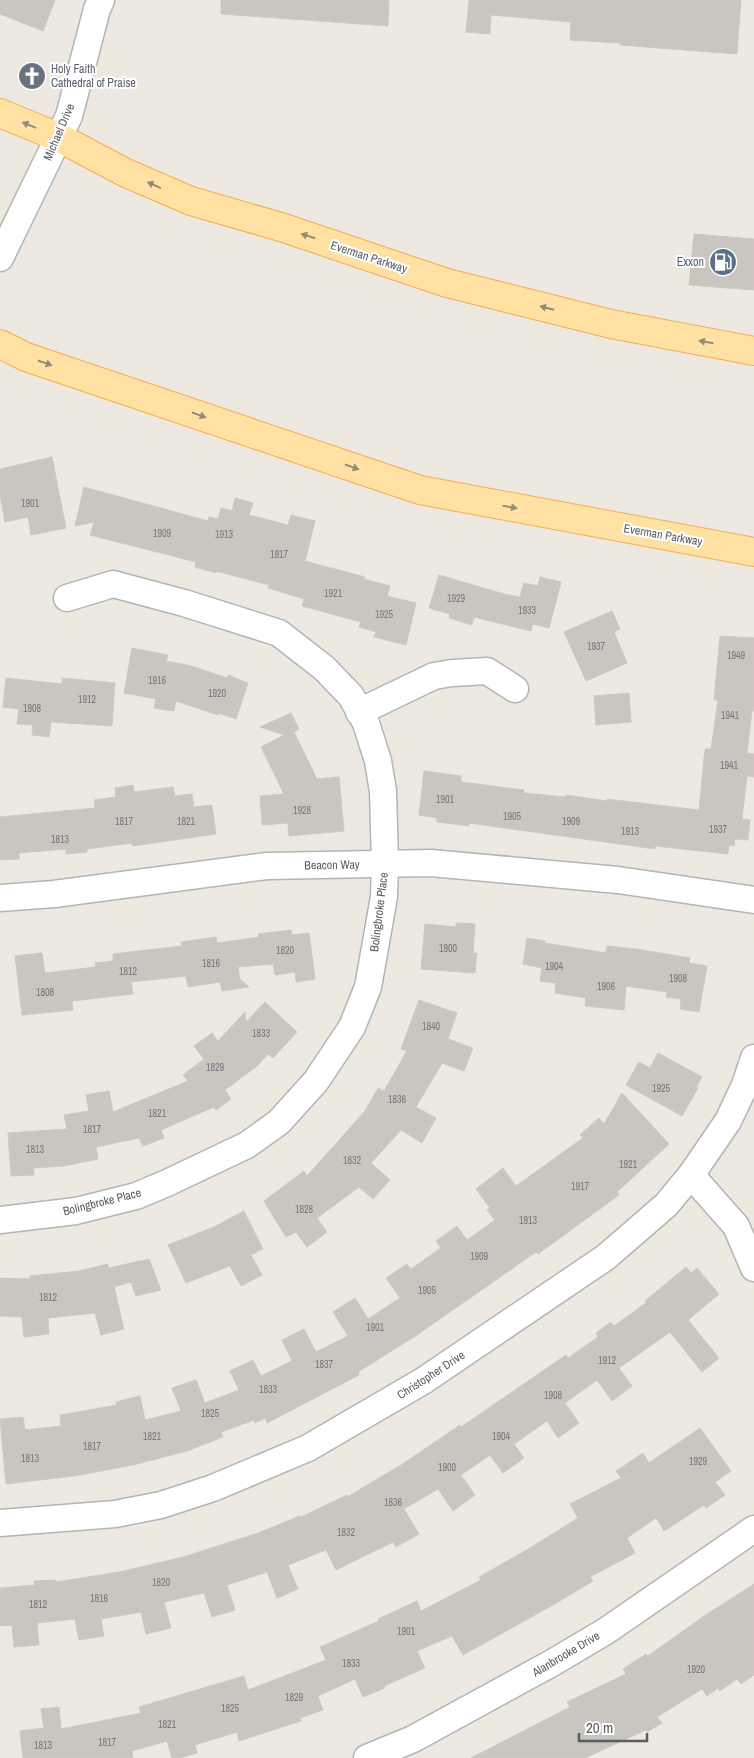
<svg xmlns="http://www.w3.org/2000/svg" width="754" height="1758" font-family="'Archivo Narrow',sans-serif">
  <style>
    .building { fill: #c9c5bf; stroke: #d1c8be }
    .lines { fill: none; stroke-linecap: round; stroke-linejoin: round }
    .minor-casing { stroke: #b1b5b8; stroke-width: 29 }
    .major-casing { stroke: #f4ac52; stroke-width: 30 }
    .minor { stroke: #fff; stroke-width: 26 }
    .major { stroke: #ffe1a3; stroke-width: 28 }
    .oneway { fill: #938c79 }
    .labels { text-anchor: middle; dominant-baseline: central; stroke-width: 4; stroke-linejoin: round; paint-order: stroke }
    .number-label { font-size: 10px; fill: #757879 }
    .worship-label { font-size: 12px; fill: #5b616d; stroke: #fff; text-anchor: start }
    .street-label { font-size: 12px; fill: #595e62; stroke: #fff }
    .service-label { font-size: 12px; fill: #4e5e75; stroke: #fff; text-anchor: end }
  </style>
  <rect width="100%" height="100%" fill="#ede8e0"/>
  <g class="building">
    <polygon points="0,0 55,0 43,31 0,14"/>
    <polygon points="221,0 389,0 388,26 221,14"/>
    <polygon points="469,0 741,0 737,54 620,45 620,43 570,40 571,22 527,18 491,15 490,34 466,32"/>
    <polygon points="694,234 754,239 754,290 689,285"/>
    <polygon points="52,457 66,528 31,535 28,517 5,522 0,495 0,469"/>
    <polygon points="84,487 208,521 209,517 218,519 221,508 232,511 235,498 253,503 249,515 288,525 291,515 315,521 305,561 365,577 364,579 390,586 387,596 416,603 406,645 374,637 376,632 359,627 361,622 302,606 304,599 268,588 269,585 216,571 216,573 195,567 196,562 90,535 94,522 75,526"/>
    <polygon points="439,575 504,594 520,597 524,583 538,586 540,577 561,582 549,628 533,624 531,631 474,617 472,625 449,618 450,614 429,608"/>
    <polygon points="612,611 620,629 614,632 627,663 586,681 564,632"/>
    <polygon points="720,636 754,638 754,711 752,711 747,753 754,754 754,777 747,776 742,819 750,820 748,840 735,839 734,846 729,845 728,854 655,846 655,849 469,823 469,826 437,822 437,818 419,815 424,771 461,776 461,782 524,790 524,793 565,797 566,795 607,801 607,799 699,810 705,749 711,749 718,700 714,700"/>
    <polygon points="132,648 168,655 166,661 192,666 227,678 228,675 248,683 236,719 219,713 218,715 176,701 174,711 154,708 156,699 124,693"/>
    <polygon points="6,678 62,684 62,678 115,683 112,726 51,722 49,737 32,735 33,725 17,724 19,709 3,707"/>
    <polygon points="629,693 631,722 596,725 594,696"/>
    <polygon points="291,713 299,729 294,732 317,779 339,777 344,831 289,836 288,823 262,825 260,796 284,794 261,747 284,735 260,727"/>
    <polygon points="133,785 134,792 173,787 175,796 192,794 194,807 212,805 216,834 133,846 132,843 87,849 87,852 66,854 66,849 19,853 19,859 0,860 0,817 95,808 94,800 116,797 115,788"/>
    <polygon points="456,923 475,924 473,953 477,953 475,973 421,969 425,924 456,927"/>
    <polygon points="291,930 292,935 309,933 315,979 296,982 295,972 275,975 273,964 238,967 240,979 249,987 222,991 220,982 188,987 186,976 131,982 133,994 72,1001 73,1010 22,1015 15,956 42,953 45,973 96,967 95,963 113,961 113,954 182,946 181,942 216,937 217,943 259,937 258,934"/>
    <polygon points="527,938 545,941 545,943 606,953 607,946 636,949 690,958 689,963 707,966 699,1012 680,1009 681,999 666,997 667,992 626,986 624,1010 585,1006 586,998 555,993 556,983 540,981 542,968 523,964"/>
    <polygon points="419,1000 457,1013 448,1039 473,1048 464,1071 442,1063 416,1107 436,1118 422,1143 401,1130 371,1163 390,1180 373,1199 359,1187 317,1218 327,1232 307,1247 296,1232 286,1237 264,1201 304,1171 307,1176 365,1111 378,1088 384,1091 407,1051 401,1049"/>
    <polygon points="265,1002 297,1032 273,1058 268,1054 257,1066 225,1090 231,1099 216,1110 214,1107 161,1130 164,1138 143,1146 139,1138 96,1147 98,1159 64,1166 33,1168 34,1175 11,1176 8,1133 67,1129 64,1115 89,1111 86,1095 109,1091 113,1112 188,1081 183,1075 204,1059 194,1046 212,1033 218,1041 245,1012 246,1022"/>
    <polygon points="658,1053 702,1077 696,1087 698,1088 682,1116 626,1085 639,1062 650,1068"/>
    <polygon points="622,1093 669,1144 617,1192 619,1195 538,1254 536,1252 417,1335 358,1372 359,1375 267,1423 265,1418 255,1423 254,1420 221,1432 223,1437 187,1451 133,1465 74,1476 6,1484 0,1419 23,1417 25,1430 61,1426 60,1415 117,1405 116,1402 140,1396 145,1420 181,1411 172,1388 196,1380 205,1403 239,1390 230,1371 253,1360 261,1376 292,1361 282,1340 304,1329 316,1352 348,1336 333,1312 355,1298 368,1319 400,1298 386,1278 407,1264 411,1269 441,1248 436,1241 457,1226 467,1240 495,1220 487,1210 490,1208 476,1189 503,1168 516,1186 583,1138 580,1135 599,1118 604,1124"/>
    <polygon points="244,1211 263,1249 251,1255 262,1275 241,1286 230,1266 186,1283 168,1245 214,1227"/>
    <polygon points="149,1259 161,1290 136,1296 131,1282 114,1287 124,1329 101,1335 95,1313 48,1318 49,1334 24,1337 22,1317 0,1316 0,1278 30,1279 30,1276 79,1271 108,1264 109,1268"/>
    <polygon points="686,1267 691,1273 697,1268 719,1294 688,1320 719,1358 702,1372 670,1332 619,1368 632,1386 612,1401 597,1380 565,1403 579,1423 558,1438 547,1421 514,1444 524,1458 503,1473 490,1455 461,1475 475,1495 453,1511 438,1489 404,1509 419,1534 396,1547 393,1542 336,1570 326,1550 288,1565 298,1589 277,1598 267,1572 227,1585 235,1610 212,1617 204,1593 164,1602 171,1628 146,1634 141,1612 101,1619 104,1636 79,1640 75,1619 37,1623 39,1645 14,1647 12,1625 0,1626 0,1588 35,1585 34,1581 56,1580 56,1582 119,1572 183,1557 258,1533 300,1516 301,1517 347,1495 347,1497 401,1465 460,1425 461,1427 566,1355 568,1358 598,1337 596,1333 611,1322 614,1326 646,1303 645,1301"/>
    <polygon points="700,1428 731,1471 715,1482 725,1495 706,1508 704,1505 664,1531 656,1518 627,1538 635,1553 590,1577 593,1581 553,1605 463,1655 452,1636 417,1651 425,1668 384,1686 385,1688 363,1697 355,1679 318,1696 323,1710 300,1718 301,1721 239,1741 237,1732 195,1745 197,1753 179,1758 172,1758 167,1741 132,1751 133,1758 23,1758 20,1731 44,1728 41,1709 59,1707 61,1729 141,1713 139,1707 244,1676 248,1690 326,1660 320,1647 379,1621 378,1619 417,1601 421,1611 481,1580 479,1577 525,1551 578,1518 570,1504 621,1478 616,1471 643,1453 649,1463"/>
    <polygon points="754,1584 754,1675 741,1684 737,1679 720,1691 718,1688 707,1696 702,1689 657,1717 662,1723 647,1732 646,1730 585,1758 471,1758 570,1707 567,1702 626,1674 623,1669 646,1654 648,1656 704,1616"/>
  </g>
  <g class="lines">
    <g class="minor-casing">
      <g id="minor">
        <polyline points="0,258 69,116 97,9 101,0"/>
        <polyline points="359,712 434,676 452,673 487,671 515,689"/>
        <polyline points="0,898 54,894 267,866 431,863 618,880 754,900"/>
        <polyline points="691,1175 736,1226 754,1268"/>
        <polyline points="0,1220 76,1211 136,1196 167,1183 247,1145 279,1122 316,1081 352,1027 368,987 384,897 385,863 383,791 378,761 366,723 351,696 324,668 279,633 184,603 113,584 67,598"/>
        <polyline points="0,1523 115,1514 161,1505 213,1488 308,1448 423,1381 606,1257 666,1205 691,1175 728,1121 745,1085 754,1058"/>
        <polyline points="367,1758 413,1739 552,1663 606,1631 754,1529"/>
      </g>
    </g>
    <g class="major-casing">
      <g id="major">
        <polyline points="0,113 58,137 126,173 191,201 281,227 447,283 611,324 754,351"/>
        <polyline points="0,344 26,357 420,490 754,552"/>
      </g>
    </g>
    <use href="#minor" class="minor"/>
    <use href="#major" class="major"/>
  </g>
  <defs><path id="oneway-solid" d="M-6-.8H1V-3.2L6.5 0L1 3.2V.8H-6Z" transform="scale(1.25)"/></defs>
  <g class="oneway">
    <use href="#oneway-solid" transform="translate(29 125) rotate(-158)"/>
    <use href="#oneway-solid" transform="translate(154 185) rotate(-156)"/>
    <use href="#oneway-solid" transform="translate(308 236) rotate(-162)"/>
    <use href="#oneway-solid" transform="translate(547 308) rotate(-166)"/>
    <use href="#oneway-solid" transform="translate(706 342) rotate(-170)"/>
    <use href="#oneway-solid" transform="translate(45 363) rotate(19)"/>
    <use href="#oneway-solid" transform="translate(199 415) rotate(19)"/>
    <use href="#oneway-solid" transform="translate(352 467) rotate(19)"/>
    <use href="#oneway-solid" transform="translate(510 507) rotate(10)"/>
  </g>
  <defs>
    <g id="church-disc" transform="scale(1.4375)"><circle r="9.5" fill="#6b7280" stroke="#fff"/><path d="M-1.2-6h2.4v3.5h3.3v2.4h-3.3V6h-2.4V-.1h-3.3v-2.4h3.3Z" fill="#fff"/></g>
    <g id="fuel-disc" transform="scale(1.4375)"><circle r="9.5" fill="#5c6f8a" stroke="#fff"/><path d="M-5.5-6h7V0h2V4h1.3V-2.5L3-4.5l.8-.8L6-3V5H2.5V1h-1V6h-7ZM-4.2-4.7v3.2H.2V-4.7Z" fill="#fff"/></g>
  </defs>
  <g fill-rule="evenodd">
    <use href="#church-disc" x="32" y="76"/>
    <use href="#fuel-disc" x="723" y="262"/>
  </g>
  <g class="labels">
    <g class="number-label">
      <text x="30" y="503">1901</text>
      <text x="162" y="533">1909</text>
      <text x="224" y="534">1913</text>
      <text x="279" y="554">1917</text>
      <text x="333" y="593">1921</text>
      <text x="456" y="598">1929</text>
      <text x="527" y="610">1933</text>
      <text x="384" y="614">1925</text>
      <text x="596" y="646">1937</text>
      <text x="736" y="655">1949</text>
      <text x="157" y="680">1916</text>
      <text x="217" y="693">1920</text>
      <text x="87" y="699">1912</text>
      <text x="32" y="708">1908</text>
      <text x="730" y="715">1941</text>
      <text x="729" y="765">1941</text>
      <text x="445" y="799">1901</text>
      <text x="302" y="810">1928</text>
      <text x="512" y="816">1905</text>
      <text x="124" y="821">1817</text>
      <text x="186" y="821">1821</text>
      <text x="571" y="821">1909</text>
      <text x="718" y="829">1937</text>
      <text x="630" y="831">1913</text>
      <text x="60" y="839">1813</text>
      <text x="448" y="948">1900</text>
      <text x="285" y="950">1820</text>
      <text x="211" y="963">1816</text>
      <text x="554" y="966">1904</text>
      <text x="128" y="971">1812</text>
      <text x="678" y="978">1908</text>
      <text x="606" y="986">1906</text>
      <text x="45" y="992">1808</text>
      <text x="431" y="1026">1840</text>
      <text x="261" y="1033">1833</text>
      <text x="215" y="1067">1829</text>
      <text x="661" y="1088">1925</text>
      <text x="397" y="1099">1836</text>
      <text x="157" y="1113">1821</text>
      <text x="92" y="1129">1817</text>
      <text x="35" y="1149">1813</text>
      <text x="352" y="1160">1832</text>
      <text x="628" y="1164">1921</text>
      <text x="580" y="1186">1917</text>
      <text x="304" y="1209">1828</text>
      <text x="528" y="1220">1913</text>
      <text x="479" y="1256">1909</text>
      <text x="427" y="1290">1905</text>
      <text x="48" y="1297">1812</text>
      <text x="375" y="1327">1901</text>
      <text x="607" y="1360">1912</text>
      <text x="324" y="1364">1837</text>
      <text x="268" y="1389">1833</text>
      <text x="553" y="1395">1908</text>
      <text x="210" y="1413">1825</text>
      <text x="152" y="1436">1821</text>
      <text x="501" y="1436">1904</text>
      <text x="92" y="1446">1817</text>
      <text x="30" y="1458">1813</text>
      <text x="698" y="1461">1929</text>
      <text x="447" y="1467">1900</text>
      <text x="393" y="1502">1836</text>
      <text x="346" y="1532">1832</text>
      <text x="161" y="1582">1820</text>
      <text x="99" y="1598">1816</text>
      <text x="38" y="1604">1812</text>
      <text x="406" y="1631">1901</text>
      <text x="351" y="1663">1833</text>
      <text x="696" y="1669">1920</text>
      <text x="294" y="1697">1829</text>
      <text x="230" y="1708">1825</text>
      <text x="167" y="1724">1821</text>
      <text x="107" y="1742">1817</text>
      <text x="43" y="1745">1813</text>
    </g>
    <g class="worship-label">
      <text x="51" y="69">Holy Faith<tspan x="51" dy="14">Cathedral of Praise</tspan></text>
    </g>
    <g class="street-label">
      <text transform="translate(59 132) rotate(-67)">Michael Drive</text>
      <text transform="translate(369 257) rotate(18)">Everman Parkway</text>
      <text transform="translate(663 535) rotate(10)">Everman Parkway</text>
      <text transform="translate(332 865) rotate(-1)">Beacon Way</text>
      <text transform="translate(379 912) rotate(-83)">Bolingbroke Place</text>
      <text transform="translate(102 1202) rotate(-14)">Bolingbroke Place</text>
      <text transform="translate(431 1375) rotate(-33)">Christopher Drive</text>
      <text transform="translate(566 1654) rotate(-31)">Alanbrooke Drive</text>
    </g>
    <g class="service-label">
      <text x="704" y="262">Exxon</text>
    </g>
  </g>
  <path d="M579 1733v8h68v-8" fill="none" stroke="#595e62" stroke-width="2.5"/>
  <text x="586" y="1733" font-size="15" fill="#595e62" stroke="#ffffff" stroke-width="4" paint-order="stroke">20 m</text>
</svg>
